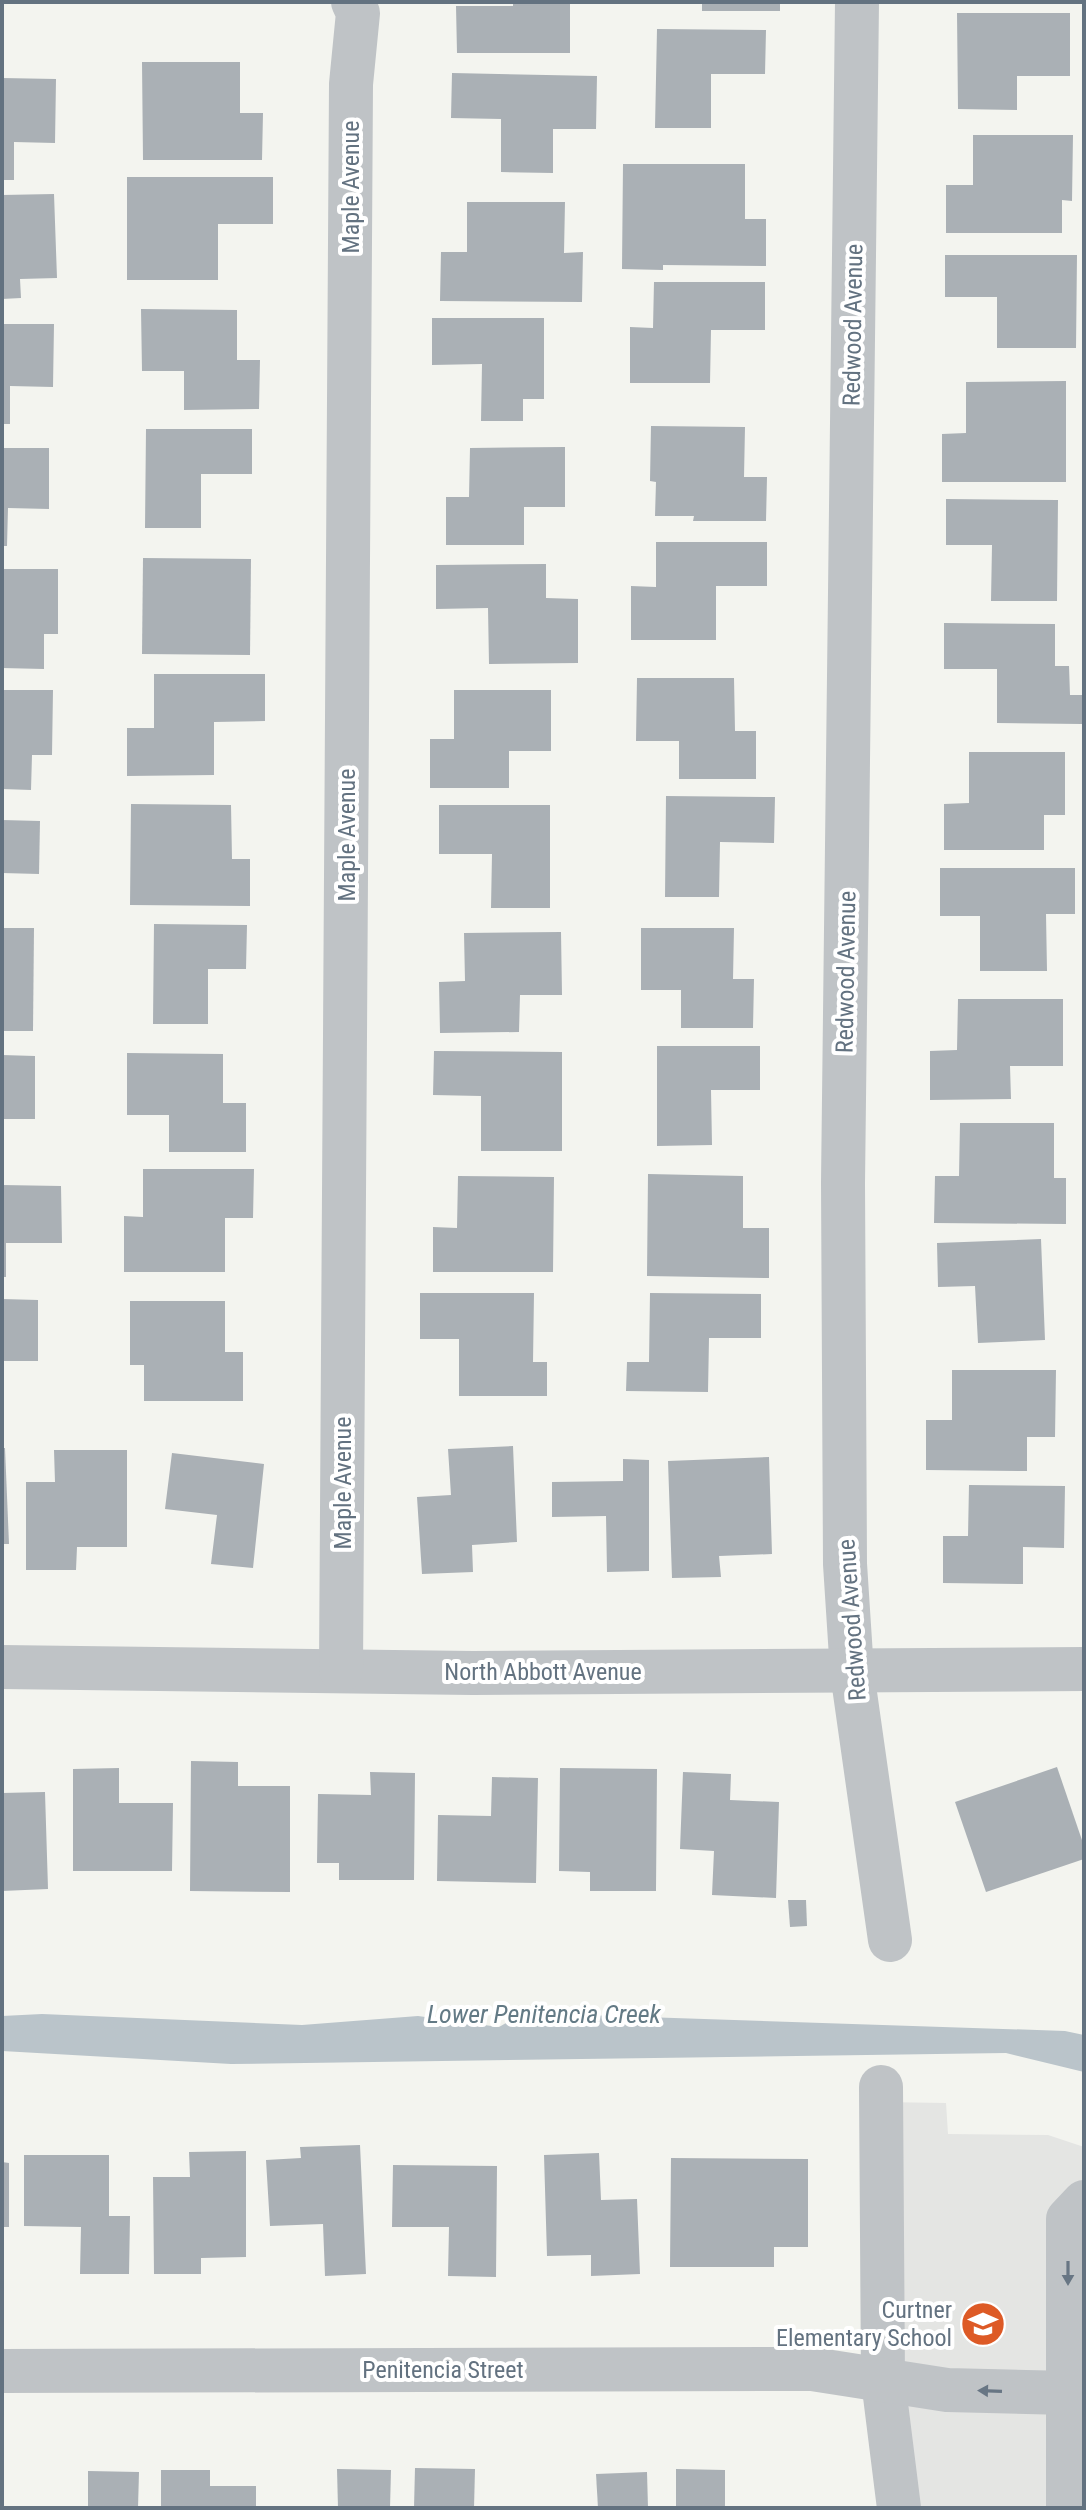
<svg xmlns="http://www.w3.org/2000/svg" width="1086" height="2510" font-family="'Roboto Condensed',sans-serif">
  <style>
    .built { fill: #e4e5e3 }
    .water { fill: #bac4ca }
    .building { fill: #aab0b5 }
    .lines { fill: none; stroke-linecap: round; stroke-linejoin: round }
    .minor { stroke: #bfc3c6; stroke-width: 44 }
    .oneway { fill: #687684 }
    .labels { text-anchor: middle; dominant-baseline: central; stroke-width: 8; stroke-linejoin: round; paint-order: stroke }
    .street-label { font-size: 24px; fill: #637280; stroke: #fff }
    .poi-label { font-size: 24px; fill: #637280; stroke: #fff; text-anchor: end }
    .water-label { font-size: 26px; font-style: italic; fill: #637a85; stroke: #fff }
  </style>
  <rect width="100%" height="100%" fill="#f3f4ef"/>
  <polygon class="built" points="881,2102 946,2103 948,2134 1048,2135 1084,2147 1084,2508 899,2508"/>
  <polygon class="water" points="524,2013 1065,2031 1084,2035 1084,2072 1006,2053 231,2064 2,2051 2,2016 42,2014 302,2025 418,2016 499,2027"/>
  <g class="building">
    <polygon points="513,2 570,2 570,53 457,53 456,6 513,6"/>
    <rect x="702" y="2" width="78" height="9"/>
    <polygon points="957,13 1070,13 1070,76 1017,76 1017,110 958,109"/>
    <polygon points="657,29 766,30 765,74 711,74 711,128 655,128"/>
    <polygon points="142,62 240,62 240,113 263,113 262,160 143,160"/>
    <polygon points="452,73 597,76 596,129 553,129 553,173 501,172 501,119 451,118"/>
    <polygon points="2,78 56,79 55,143 14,142 14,180 2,180"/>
    <polygon points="973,135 1073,135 1072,201 1062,200 1062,233 946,233 946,185 973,185"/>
    <polygon points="623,164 745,164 745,219 766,219 766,266 663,265 663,270 622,269"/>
    <polygon points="127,177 273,177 273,224 218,224 218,280 127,280"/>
    <polygon points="54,194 57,278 20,279 21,298 2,299 2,195"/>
    <polygon points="467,202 565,202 564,253 583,252 582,302 440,301 441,252 467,252"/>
    <polygon points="945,255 1077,255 1076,348 997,348 997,297 945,297"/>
    <polygon points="654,282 765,282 765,330 711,330 710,383 630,383 630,327 653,328"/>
    <polygon points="141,309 237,310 237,360 260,360 259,409 184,410 184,371 142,371"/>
    <polygon points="432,318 544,318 544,399 523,399 523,421 481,421 482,364 432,365"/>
    <polygon points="2,324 54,324 53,387 10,386 10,424 2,424"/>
    <polygon points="1066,381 1066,482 942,482 942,434 966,433 966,382"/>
    <polygon points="651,426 745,427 744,477 767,477 766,521 693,521 694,516 655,516 656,482 650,481"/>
    <polygon points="146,429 252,429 252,474 201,474 201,528 145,528"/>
    <polygon points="565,447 565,507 524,507 524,545 446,545 446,497 469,497 470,448"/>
    <polygon points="2,448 49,448 49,509 8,508 7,546 2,546"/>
    <polygon points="946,499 1058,500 1057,601 991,601 992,545 946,545"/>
    <polygon points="656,542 767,542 767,586 716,586 716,640 631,640 631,586 656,587"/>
    <polygon points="143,558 251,559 250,655 142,654"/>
    <polygon points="546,564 546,598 578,599 578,663 489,664 488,608 436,609 436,565"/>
    <polygon points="2,569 58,569 58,634 44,634 44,669 2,668"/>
    <polygon points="944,623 1055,624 1055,666 1069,666 1070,695 1082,695 1082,724 997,723 997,669 944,669"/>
    <polygon points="154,674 265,674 265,721 214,722 214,775 127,776 127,728 154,728"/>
    <polygon points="637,678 734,678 735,731 756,731 756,779 679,779 679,741 636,741"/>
    <polygon points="2,690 53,690 52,755 32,755 31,790 2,789"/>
    <polygon points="454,690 551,690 551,751 509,751 509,788 430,788 430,739 454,739"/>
    <polygon points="969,752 1065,752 1065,815 1044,815 1044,850 944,850 944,804 969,803"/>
    <polygon points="666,796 775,797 774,843 720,842 719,897 665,897"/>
    <polygon points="131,804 231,805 232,859 250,859 250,906 130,905"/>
    <polygon points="439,805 550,805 550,908 491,908 492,854 439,854"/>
    <polygon points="2,820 40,821 39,874 2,873"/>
    <polygon points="940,868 1075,868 1075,914 1046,914 1047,971 980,971 980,916 940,916"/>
    <polygon points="154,924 247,925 246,969 208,969 208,1024 153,1024"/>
    <polygon points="2,928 34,928 33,1031 2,1031"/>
    <polygon points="641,928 734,928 733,979 754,979 753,1028 681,1028 681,990 641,990"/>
    <polygon points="561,932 562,995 520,995 519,1032 440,1033 439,982 465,981 464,933"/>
    <polygon points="958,999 1063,999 1063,1066 1010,1066 1011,1099 930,1100 930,1051 957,1050"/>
    <polygon points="657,1046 760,1046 760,1090 711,1090 712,1145 657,1146"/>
    <polygon points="434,1051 562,1052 562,1151 481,1151 481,1096 433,1095"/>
    <polygon points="127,1053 223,1054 223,1103 246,1103 246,1152 169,1152 169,1115 127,1115"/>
    <polygon points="2,1055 35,1056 35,1119 2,1119"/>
    <polygon points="960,1123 1054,1123 1054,1178 1066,1178 1066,1224 934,1223 935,1176 959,1176"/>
    <polygon points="143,1169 254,1169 253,1218 225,1218 225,1272 124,1272 124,1216 143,1217"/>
    <polygon points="648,1174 743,1176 743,1228 769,1228 769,1278 647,1276"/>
    <polygon points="458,1176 554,1177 553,1272 433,1272 433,1227 457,1228"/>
    <polygon points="2,1185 61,1186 62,1243 6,1243 6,1277 2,1277"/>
    <polygon points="1041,1239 1045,1340 978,1343 975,1286 938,1287 937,1243"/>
    <polygon points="420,1293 534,1293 533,1362 547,1362 547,1396 459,1396 459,1339 420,1339"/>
    <polygon points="650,1293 761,1294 761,1338 709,1338 708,1392 626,1391 627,1362 649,1362"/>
    <polygon points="2,1299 38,1300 38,1361 2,1361"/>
    <polygon points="130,1301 225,1301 225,1352 243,1352 243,1401 144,1401 144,1365 130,1365"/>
    <polygon points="952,1370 1056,1370 1055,1437 1027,1437 1027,1471 926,1470 926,1420 952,1420"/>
    <polygon points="513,1446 517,1542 472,1545 473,1572 422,1574 417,1497 451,1495 448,1449"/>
    <polygon points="2,1448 5,1448 9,1544 2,1544"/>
    <polygon points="54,1450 127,1450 127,1547 77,1547 76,1570 26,1570 26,1482 55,1482"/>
    <polygon points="172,1453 264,1464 253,1568 211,1564 217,1515 165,1509"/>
    <polygon points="769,1457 772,1554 719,1556 721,1577 672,1578 668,1461"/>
    <polygon points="623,1459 649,1460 649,1571 607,1572 606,1516 552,1517 552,1482 623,1481"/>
    <polygon points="969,1485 1065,1486 1064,1548 1023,1547 1023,1584 943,1583 943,1536 968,1536"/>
    <polygon points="191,1761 238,1762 238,1786 290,1786 290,1892 190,1891"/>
    <polygon points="1057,1767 1084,1846 1084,1859 986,1892 955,1802"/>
    <polygon points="119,1768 119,1803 173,1803 172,1871 73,1871 73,1769"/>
    <polygon points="560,1768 657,1769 656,1891 590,1891 590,1872 559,1871"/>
    <polygon points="370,1772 415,1773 414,1880 339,1880 339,1863 317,1863 318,1794 371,1795"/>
    <polygon points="683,1772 731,1774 730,1800 779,1802 776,1898 712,1895 714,1851 680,1849"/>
    <polygon points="492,1777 538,1778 536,1883 437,1881 438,1815 491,1816"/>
    <polygon points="45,1792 48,1889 2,1891 2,1793"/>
    <polygon points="788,1900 806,1900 807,1926 790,1927"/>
    <polygon points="360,2145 366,2274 325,2276 323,2224 270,2226 266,2160 301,2158 300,2147"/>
    <polygon points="246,2151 246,2257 201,2258 201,2274 154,2274 153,2177 190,2177 189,2152"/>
    <polygon points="599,2153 601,2200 637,2199 640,2274 591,2276 591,2255 547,2256 544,2155"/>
    <polygon points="24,2155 109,2155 109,2216 130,2216 129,2274 80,2274 81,2227 24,2226"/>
    <polygon points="671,2158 808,2159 808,2247 774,2247 774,2267 670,2267"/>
    <polygon points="2,2162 9,2163 9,2227 2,2227"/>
    <polygon points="393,2165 497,2166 496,2277 448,2276 449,2227 392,2227"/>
    <polygon points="415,2468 475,2469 474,2508 414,2508"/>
    <polygon points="337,2469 391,2470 390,2508 338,2508"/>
    <polygon points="676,2469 725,2470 725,2508 676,2508"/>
    <polygon points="161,2470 210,2470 210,2486 256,2486 256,2508 161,2508"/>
    <polygon points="88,2471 139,2472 138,2508 88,2508"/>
    <polygon points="647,2472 648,2508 598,2508 596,2474"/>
  </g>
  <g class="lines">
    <g class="minor">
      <polyline points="857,2 843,1183 845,1564 852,1672 890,1940"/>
      <polyline points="2,1667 473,1673 1084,1669"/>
      <polyline points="341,1670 351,84 358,13 353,2"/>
      <polyline points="881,2087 883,2380 899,2508"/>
      <polyline points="2,2371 812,2369 947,2390 1068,2393"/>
      <polyline points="1068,2508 1068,2219 1084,2202"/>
    </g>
  </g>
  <defs><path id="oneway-solid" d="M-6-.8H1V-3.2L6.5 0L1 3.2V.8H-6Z" transform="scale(2)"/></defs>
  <g class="oneway">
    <use href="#oneway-solid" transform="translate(1068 2273) rotate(90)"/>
    <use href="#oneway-solid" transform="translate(990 2391) rotate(-178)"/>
  </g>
  <defs>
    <g id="school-disc" transform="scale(2.3)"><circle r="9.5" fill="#dd5a26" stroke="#fff"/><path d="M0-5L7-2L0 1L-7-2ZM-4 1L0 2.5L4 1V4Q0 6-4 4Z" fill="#fff"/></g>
  </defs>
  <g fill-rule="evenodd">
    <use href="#school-disc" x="983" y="2324"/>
  </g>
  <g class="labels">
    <g class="street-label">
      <text transform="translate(351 187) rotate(-90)">Maple Avenue</text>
      <text transform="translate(853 325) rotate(-89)">Redwood Avenue</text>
      <text transform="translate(347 835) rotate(-90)">Maple Avenue</text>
      <text transform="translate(846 972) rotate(-89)">Redwood Avenue</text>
      <text transform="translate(343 1483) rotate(-90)">Maple Avenue</text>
      <text transform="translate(852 1620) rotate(-94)">Redwood Avenue</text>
      <text x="543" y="1672">North Abbott Avenue</text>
      <text x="443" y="2370">Penitencia Street</text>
    </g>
    <g class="poi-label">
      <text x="952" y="2310">Curtner<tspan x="952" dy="28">Elementary School</tspan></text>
    </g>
    <g class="water-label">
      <text x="544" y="2014">Lower Penitencia Creek</text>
    </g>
  </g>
  <rect width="1086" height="2510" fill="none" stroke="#637280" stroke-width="8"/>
</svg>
